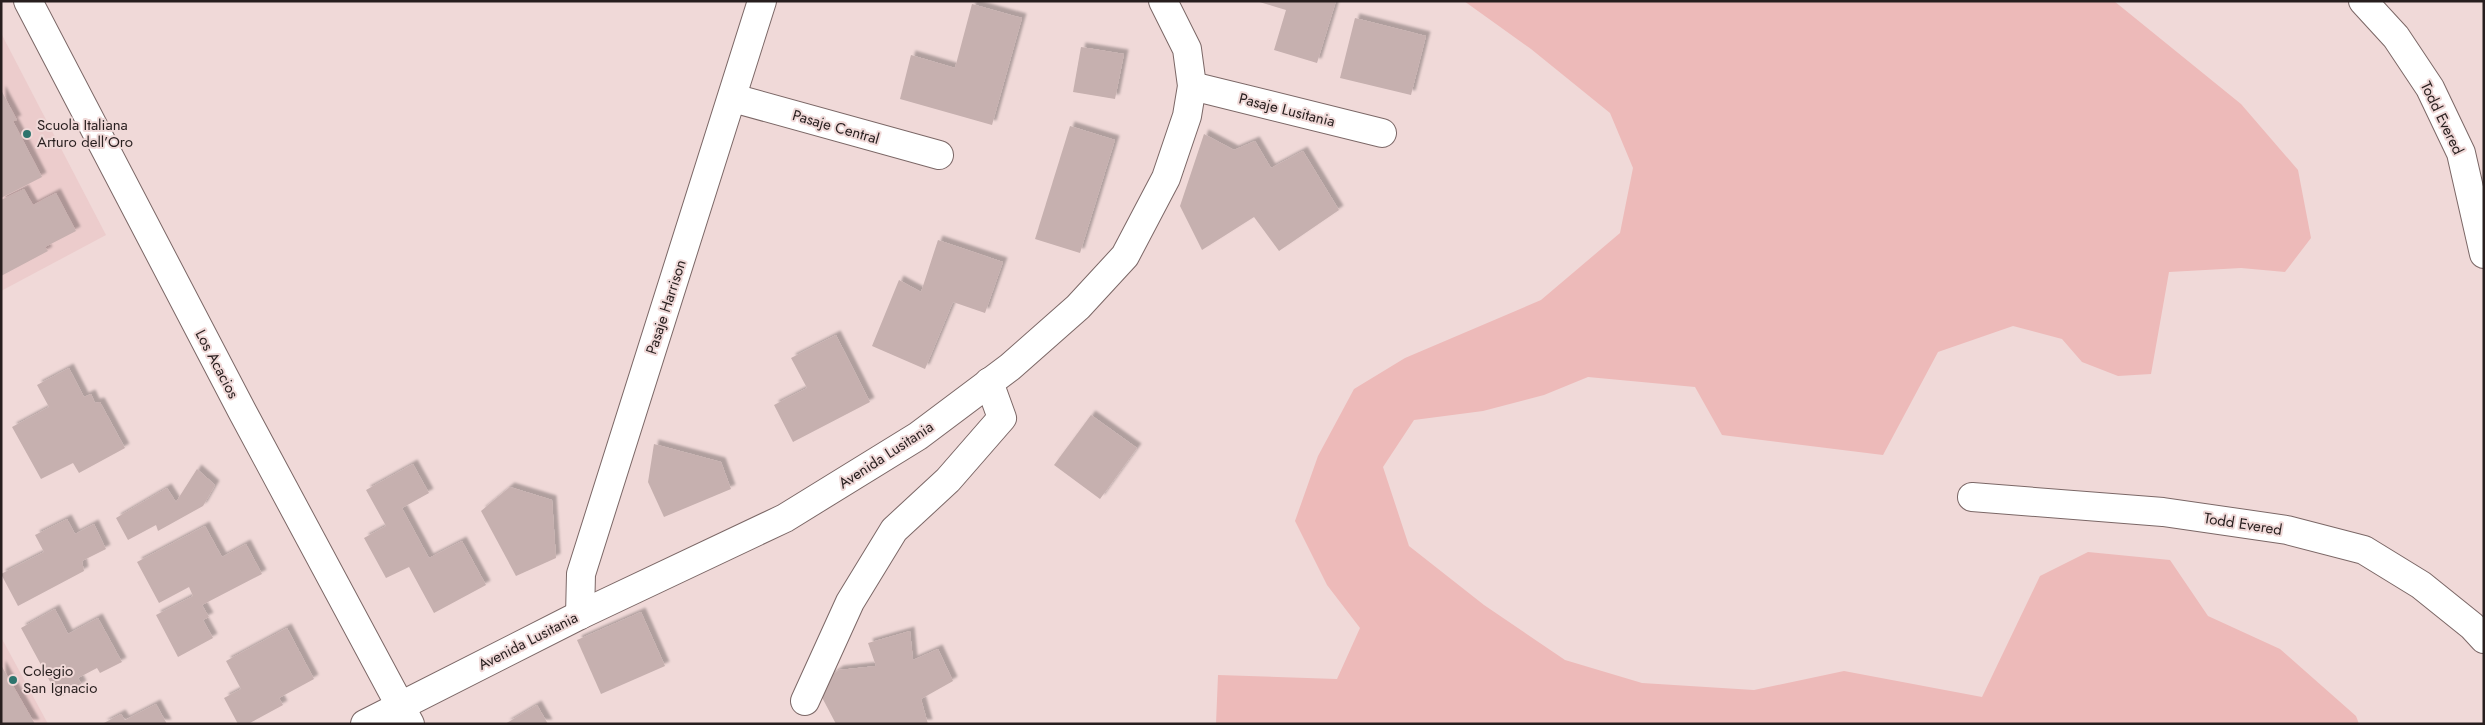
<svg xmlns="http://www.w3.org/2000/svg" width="2485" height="725" font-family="Jost,sans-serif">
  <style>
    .built { fill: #eccccc }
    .green { fill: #edbab9 }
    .building { fill: #c6b0af; filter: url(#shadow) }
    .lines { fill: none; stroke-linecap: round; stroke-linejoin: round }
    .minor-casing { stroke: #7b6766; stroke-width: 30 }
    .minor { stroke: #fff; stroke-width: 28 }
    .poi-dot { fill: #2d746d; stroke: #f0d9d8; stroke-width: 2 }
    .labels { text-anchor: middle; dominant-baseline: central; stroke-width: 4; stroke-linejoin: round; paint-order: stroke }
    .street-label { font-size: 15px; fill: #271e1e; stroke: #f0d9d8 }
    .poi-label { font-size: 15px; fill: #271e1e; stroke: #f0d9d8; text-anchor: start }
  </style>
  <defs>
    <filter id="shadow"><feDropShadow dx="4.5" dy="-4.5" stdDeviation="1" flood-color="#0004"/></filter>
  </defs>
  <rect width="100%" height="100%" fill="#f0d9d8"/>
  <g class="built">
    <polygon points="1,33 106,235 1,291"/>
    <polygon points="1,637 48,724 1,724"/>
  </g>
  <polygon class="green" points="1464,1 2114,1 2241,104 2298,170 2311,238 2285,272 2241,268 2169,272 2151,374 2118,376 2082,362 2062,339 2013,326 1938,352 1883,455 1722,435 1695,387 1588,377 1544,395 1483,411 1414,420 1383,467 1409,546 1484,605 1565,660 1642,683 1754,690 1844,671 1982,697 2040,576 2088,552 2170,560 2208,616 2280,649 2356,716 2359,724 1216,724 1218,675 1337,679 1360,628 1327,585 1295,521 1318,456 1354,389 1405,358 1541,300 1620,233 1633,168 1610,113 1531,49"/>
  <g class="building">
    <polygon points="1256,1 1336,1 1317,63 1274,50 1286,10"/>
    <polygon points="972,4 1022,18 992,125 900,99 911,55 955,68"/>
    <polygon points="1355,18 1426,36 1411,95 1340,78"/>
    <polygon points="1081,47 1124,54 1115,99 1073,92"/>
    <polygon points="1,90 17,120 13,121 42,177 1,198"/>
    <polygon points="1070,126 1115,140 1080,253 1035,239"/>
    <polygon points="1204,134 1234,150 1255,141 1271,168 1303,151 1339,210 1279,251 1254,217 1202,250 1180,206"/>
    <polygon points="24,189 33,205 56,193 76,231 45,247 48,251 1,276 1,200"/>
    <polygon points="938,240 1003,262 985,313 953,302 925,369 872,346 899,280 921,292"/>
    <polygon points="836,335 870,402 793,442 774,405 807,388 791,358"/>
    <polygon points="69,368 84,397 91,394 95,403 100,402 125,448 79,473 73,463 41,479 12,427 49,407 37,385"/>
    <polygon points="1091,415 1137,448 1100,499 1054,465"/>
    <polygon points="654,444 721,462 731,489 664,517 648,482"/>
    <polygon points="413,464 429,493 402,508 429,558 462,541 486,585 434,613 409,567 386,578 364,538 386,526 366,490"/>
    <polygon points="197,469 215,485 203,506 158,531 156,525 128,540 116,518 167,488 176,502"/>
    <polygon points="510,487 552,500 556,558 516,576 481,511"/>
    <polygon points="67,519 75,534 94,524 106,549 82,561 84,571 18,606 1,574 44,552 35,535"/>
    <polygon points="205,526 222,557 246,544 262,574 202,605 209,617 203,620 213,638 178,657 156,615 193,596 189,587 159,603 137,562"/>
    <polygon points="55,609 68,634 98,618 122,662 100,673 97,668 78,678 82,685 59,698 21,628"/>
    <polygon points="641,612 665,666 601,694 577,640"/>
    <polygon points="287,628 314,679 279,698 283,705 248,724 238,724 224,698 241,689 226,661"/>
    <polygon points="910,631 913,660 938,649 953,681 921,699 928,724 836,724 816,686 839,670 876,666 868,643"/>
    <polygon points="1,665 35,724 1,724"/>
    <polygon points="156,704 167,724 102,724 121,714 125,720"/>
    <polygon points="537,705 548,724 505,724"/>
  </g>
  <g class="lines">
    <g class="minor-casing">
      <g id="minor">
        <polyline points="28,1 242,411 410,724"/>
        <polyline points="2363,1 2396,37 2430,88 2461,153 2484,254"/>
        <polyline points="1192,86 1382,133"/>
        <polyline points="733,98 939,155"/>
        <polyline points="1972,497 2163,512 2287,530 2364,550 2421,585 2472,626 2484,639"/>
        <polyline points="580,615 581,574 762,1"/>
        <polyline points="805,701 850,602 894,530 948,480 1002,418 989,382"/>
        <polyline points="365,724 580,615 785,518 918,436 1010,367 1078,307 1125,256 1166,178 1187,116 1192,86 1187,49 1163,1"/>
      </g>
    </g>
    <use href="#minor" class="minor"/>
  </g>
  <g class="poi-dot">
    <circle cx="27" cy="134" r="5"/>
    <circle cx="13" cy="680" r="5"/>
  </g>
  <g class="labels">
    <g class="street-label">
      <text transform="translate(1287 110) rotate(14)">Pasaje Lusitania</text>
      <text transform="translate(2442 118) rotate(64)">Todd Evered</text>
      <text transform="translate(836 127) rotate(16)">Pasaje Central</text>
      <text transform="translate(666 307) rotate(-72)">Pasaje Harrison</text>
      <text transform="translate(217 364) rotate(62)">Los Acacios</text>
      <text transform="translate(886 455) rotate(-33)">Avenida Lusitania</text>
      <text transform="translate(2243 524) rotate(9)">Todd Evered</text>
      <text transform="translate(528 641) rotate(-27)">Avenida Lusitania</text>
    </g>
    <g class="poi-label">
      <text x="37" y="125">Scuola Italiana<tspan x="37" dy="17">Arturo dell’Oro</tspan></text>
      <text x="23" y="671">Colegio<tspan x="23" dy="17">San Ignacio</tspan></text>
    </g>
  </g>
  <rect width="2485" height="725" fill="none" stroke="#271e1e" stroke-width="5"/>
</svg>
